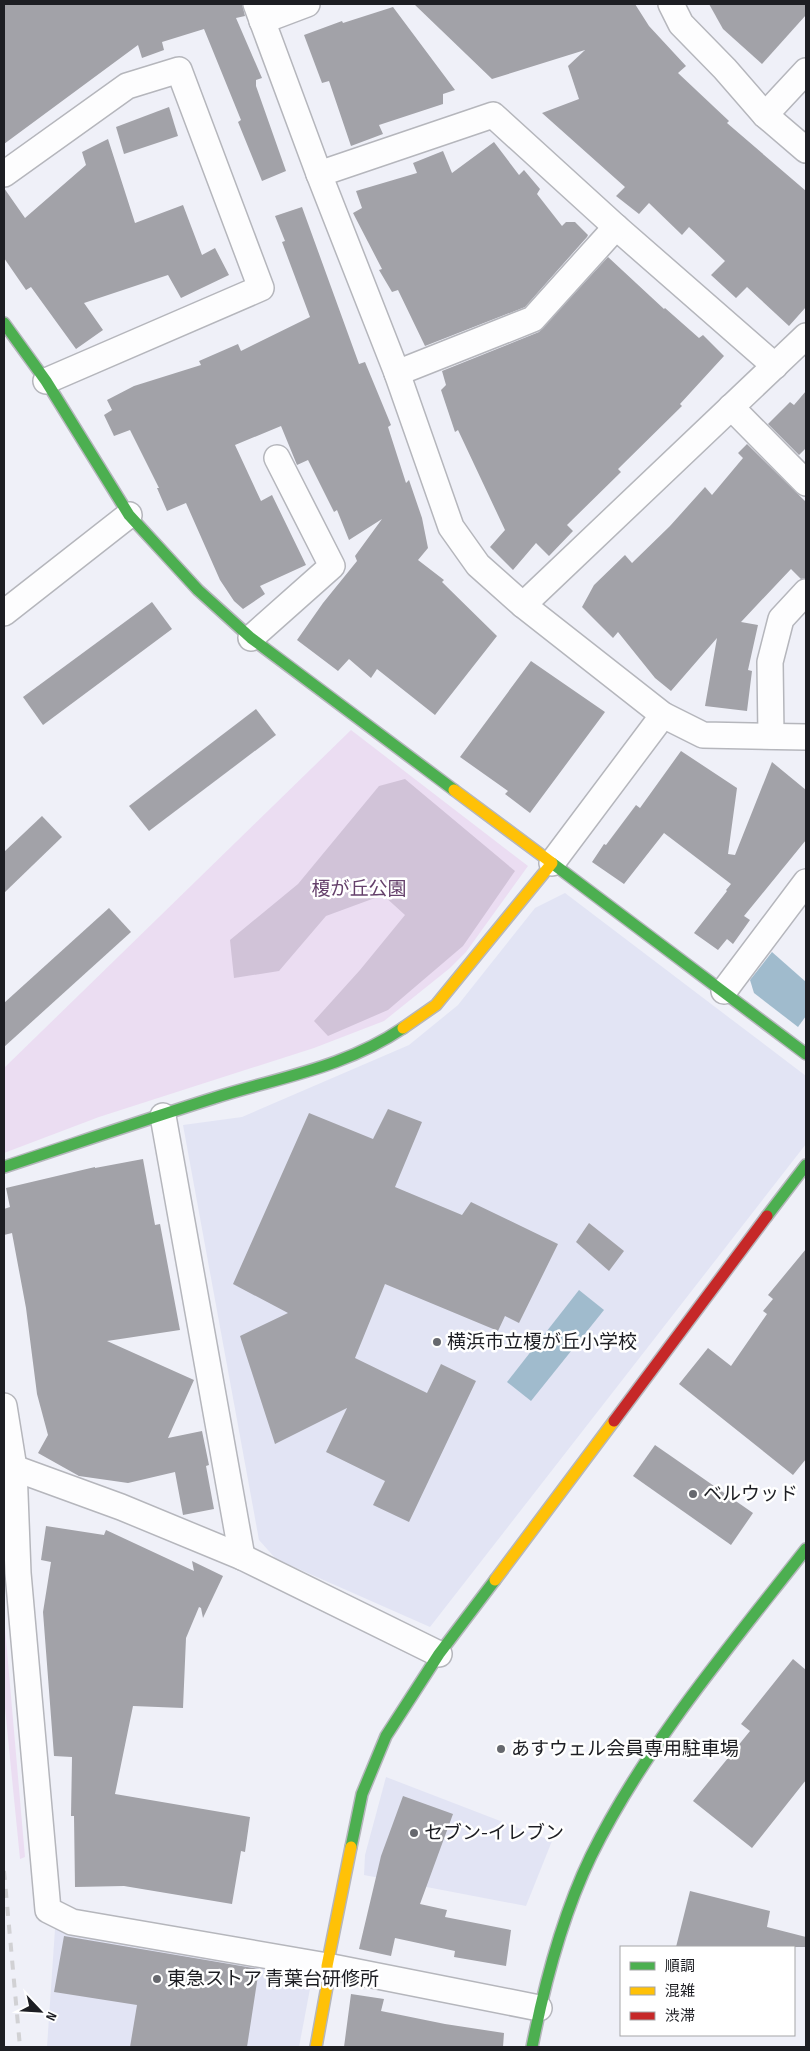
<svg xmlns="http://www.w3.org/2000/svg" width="810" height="2051" font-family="'Sofia Sans Condensed','Noto Sans JP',sans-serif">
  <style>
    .built { fill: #e2e4f4 }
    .green { fill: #ebddf2 }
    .forest { fill: #d1c3d8 }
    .water { fill: #a0bbcd }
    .building { fill: #a2a2a8 }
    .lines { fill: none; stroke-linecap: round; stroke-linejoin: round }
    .street-casing { stroke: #b5b6bc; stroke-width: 28 }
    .fast-casing { stroke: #b5b6bc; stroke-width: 14 }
    .slow-casing { stroke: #b5b6bc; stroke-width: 14 }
    .jam-casing { stroke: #b5b6bc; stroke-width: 14 }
    .street { stroke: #fdfdfe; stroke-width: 25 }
    .fast { stroke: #4caf50; stroke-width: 11 }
    .slow { stroke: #ffc107; stroke-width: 11 }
    .jam { stroke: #c62828; stroke-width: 11 }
    .rail { stroke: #d1d1d4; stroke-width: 4; stroke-dasharray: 9 9; stroke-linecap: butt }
    .poi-dot { fill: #66686e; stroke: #fff; stroke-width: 2 }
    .labels { text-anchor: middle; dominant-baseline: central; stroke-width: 5; stroke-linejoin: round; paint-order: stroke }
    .park-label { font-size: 19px; fill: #65406b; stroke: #fff }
    .poi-label { font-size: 19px; fill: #1d1e23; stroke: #fff; text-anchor: start }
  </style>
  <rect width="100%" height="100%" fill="#eff0f8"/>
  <g class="built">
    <polygon points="565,893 806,1076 806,1144 430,1627 276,1559 259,1540 183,1125 242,1117 409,1045 458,1005 535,908"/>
    <polygon points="386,1777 552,1841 526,1906 364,1875 365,1855"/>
    <polygon points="55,1929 313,1973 299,2047 47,2047"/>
  </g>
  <g class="green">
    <polygon points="351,730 528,866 466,952 450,968 384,1021 314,1048 99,1117 4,1153 4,1068"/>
    <polygon points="4,1616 25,1857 20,1859 4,1698"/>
  </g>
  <polygon class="forest" points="405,779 515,871 463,946 388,1010 328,1036 314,1021 360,970 405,915 383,895 326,916 279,971 234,978 230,940 298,884 379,786"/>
  <g class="water">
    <polygon points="772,952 806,982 806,1016 798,1027 754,993 750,980"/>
    <polygon points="579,1290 604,1310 531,1401 507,1382"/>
  </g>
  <g class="building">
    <polygon points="4,4 242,4 245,16 236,18 262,78 256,80 256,86 286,171 262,181 238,122 241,120 204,29 162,42 164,50 142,58 138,45 4,144"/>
    <polygon points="414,4 635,4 649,26 686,66 678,73 729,121 727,123 806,191 806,307 789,326 747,287 736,298 711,275 725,261 689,227 682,235 649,203 639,214 616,196 625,187 542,113 579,99 568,66 585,50 492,79"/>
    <polygon points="709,4 806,4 806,15 762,64 723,29"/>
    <polygon points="393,7 455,90 443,94 443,104 379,125 383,134 351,146 329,81 322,83 304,35 342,21 343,23"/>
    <polygon points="169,107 178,136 124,154 116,127"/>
    <polygon points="108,139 135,223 183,205 202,255 215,248 229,275 181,298 168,275 84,303 103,330 76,349 31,287 26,290 4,258 4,188 25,218 86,165 82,152"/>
    <polygon points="494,142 519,175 524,170 540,189 537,194 562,226 566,222 575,222 588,235 587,237 525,307 425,346 398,290 392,292 379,270 382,269 353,213 362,208 356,191 417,173 413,163 443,151 452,173"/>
    <polygon points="302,207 359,364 365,362 391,425 388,427 406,483 409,480 422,518 428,548 418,560 444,580 442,582 497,636 435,715 377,669 371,678 349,659 338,671 297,640 323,603 357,561 355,556 382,519 349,540 337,510 334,512 308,460 297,465 281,426 235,445 261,501 272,495 306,565 260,586 265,594 243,609 234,601 220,580 186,503 167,511 157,488 159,488 130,430 114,436 104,415 112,410 107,400 134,386 201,365 199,361 238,344 241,351 310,317 282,242 285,241 275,216"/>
    <polygon points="608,257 664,309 665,308 699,338 703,335 724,356 680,404 682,406 618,469 621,472 567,525 573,531 549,556 536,543 513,570 490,547 505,530 458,430 455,432 441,390 446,385 442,371 539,332"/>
    <polygon points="806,391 806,448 799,455 768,424 790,402 794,405"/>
    <polygon points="747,444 806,502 806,578 801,579 791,569 741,622 758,625 748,670 752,671 747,711 705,706 717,638 671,691 655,678 618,632 613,638 582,607 594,585 625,555 632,563 670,526 705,487 712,495 743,458 738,453"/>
    <polygon points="152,602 172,629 43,725 23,697"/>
    <polygon points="531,661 605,712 530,813 505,794 508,791 460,757"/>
    <polygon points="256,709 276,735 149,831 129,806"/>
    <polygon points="681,751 737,788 728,854 735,855 772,762 806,790 806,840 744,916 750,920 733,944 727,939 718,950 694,933 727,891 726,890 731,884 664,833 624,884 592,862 604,844 606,845 636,805 640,808"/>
    <polygon points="42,816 62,837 4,893 4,852"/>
    <polygon points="109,908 131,932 4,1047 4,1003"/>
    <polygon points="388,1109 422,1122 395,1187 462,1215 471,1202 558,1244 519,1323 505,1316 498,1331 385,1284 355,1358 427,1393 441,1364 476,1381 409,1522 373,1505 385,1481 326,1452 347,1408 275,1444 240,1336 288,1313 233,1284 309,1113 373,1139"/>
    <polygon points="143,1159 155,1225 160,1224 180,1330 107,1341 194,1380 168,1438 202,1431 209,1465 206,1466 214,1509 183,1515 175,1472 128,1483 79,1476 38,1453 48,1435 37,1394 26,1308 12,1233 4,1235 4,1209 10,1207 6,1188 95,1167 95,1168"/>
    <polygon points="589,1223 624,1251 609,1271 576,1242"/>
    <polygon points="806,1249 806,1459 793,1475 679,1384 708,1348 731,1366 767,1314 763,1311 773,1299 768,1295"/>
    <polygon points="655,1445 753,1513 731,1545 633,1476"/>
    <polygon points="46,1526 104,1535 106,1530 194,1571 192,1561 223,1576 203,1618 201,1608 199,1607 186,1638 183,1708 133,1706 115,1794 250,1817 245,1852 241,1851 232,1904 124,1886 75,1887 74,1816 71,1816 72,1757 54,1756 43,1612 51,1562 41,1560"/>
    <polygon points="793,1659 806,1670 806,1780 752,1848 693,1801 750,1731 741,1724"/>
    <polygon points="403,1796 453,1814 420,1904 447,1910 445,1917 511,1930 506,1966 454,1957 455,1951 395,1938 391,1956 359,1949 381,1856"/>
    <polygon points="690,1891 770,1911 767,1927 806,1937 806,1947 676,1947"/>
    <polygon points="64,1936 259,1969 247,2047 130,2047 137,2005 54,1992"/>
    <polygon points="351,1994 384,1999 381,2011 445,2024 504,2033 503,2047 344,2047"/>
  </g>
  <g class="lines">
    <g class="street-casing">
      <g id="street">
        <polyline points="256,4 319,174 397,373 451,527 478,565 523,605 663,715 703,735 806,737"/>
        <polyline points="671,4 681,24 725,69 765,115 806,150"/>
        <polyline points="262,21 307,4"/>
        <polyline points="765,115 806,71"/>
        <polyline points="4,174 127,86 179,70 261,288 46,381"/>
        <polyline points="319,174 493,115 616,227 775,366"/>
        <polyline points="397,373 533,319 616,227"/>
        <polyline points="731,407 806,483"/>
        <polyline points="523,605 806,336"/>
        <polyline points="4,613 129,515"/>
        <polyline points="251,638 332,566 277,458"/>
        <polyline points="771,736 770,662 781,619 806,592"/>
        <polyline points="552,863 663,715"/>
        <polyline points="724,991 806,882"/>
        <polyline points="163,1116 242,1557"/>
        <polyline points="4,1406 14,1468 18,1573 48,1910 72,1922 327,1966 539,2008"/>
        <polyline points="14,1468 121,1507 242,1557 439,1654"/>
      </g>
    </g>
    <g class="fast-casing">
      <g id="fast">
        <polyline points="4,323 46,381 129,515 198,590 251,638 454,790"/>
        <polyline points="552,863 806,1054"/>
        <path d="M4,1167C74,1144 144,1120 214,1098C280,1077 344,1068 403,1028"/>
        <polyline points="767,1216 806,1165"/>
        <polyline points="351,1847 362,1794 386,1736 439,1654 495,1580"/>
        <path d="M532,2047C545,1981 562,1916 591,1856C645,1746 731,1645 806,1549"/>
      </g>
    </g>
    <g class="slow-casing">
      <g id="slow">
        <polyline points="403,1028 436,1005 552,863 454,790"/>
        <polyline points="495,1580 614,1421"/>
        <polyline points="316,2047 328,1981 327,1966 351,1847"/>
      </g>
    </g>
    <g class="jam-casing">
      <polyline id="jam" points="614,1421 767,1216"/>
    </g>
    <use href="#street" class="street"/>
    <use href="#fast" class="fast"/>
    <use href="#slow" class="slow"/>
    <use href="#jam" class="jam"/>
    <polyline class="rail" points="4,1871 20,2047"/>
  </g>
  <g class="poi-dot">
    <circle cx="437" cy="1342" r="5"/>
    <circle cx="693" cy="1494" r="5"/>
    <circle cx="501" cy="1749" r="5"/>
    <circle cx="414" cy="1833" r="5"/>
    <circle cx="157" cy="1979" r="5"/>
  </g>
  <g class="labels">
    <g class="park-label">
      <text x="359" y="889">榎が丘公園</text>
    </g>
    <g class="poi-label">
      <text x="447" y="1342">横浜市立榎が丘小学校</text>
      <text x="703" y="1494">ベルウッド</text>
      <text x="511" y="1749">あすウェル会員専用駐車場</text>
      <text x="424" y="1833">セブン-イレブン</text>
      <text x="167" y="1979">東急ストア 青葉台研修所</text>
    </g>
  </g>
  <rect width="810" height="2051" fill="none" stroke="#1d1e23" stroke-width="10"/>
  <rect x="620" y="1946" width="175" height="90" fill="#ffffff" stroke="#a5a5a7"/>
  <rect x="630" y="1962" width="25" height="8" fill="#4caf50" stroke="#a5a5a7"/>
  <text x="665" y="1971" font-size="15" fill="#1d1e23">順調</text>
  <rect x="630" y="1987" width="25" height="8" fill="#ffc107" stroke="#a5a5a7"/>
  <text x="665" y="1996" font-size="15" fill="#1d1e23">混雑</text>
  <rect x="630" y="2012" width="25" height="8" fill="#c62828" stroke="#a5a5a7"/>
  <text x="665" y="2021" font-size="15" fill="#1d1e23">渋滞</text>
  <g transform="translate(40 2011) rotate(115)" stroke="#ffffff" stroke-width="4" paint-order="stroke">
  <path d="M0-4L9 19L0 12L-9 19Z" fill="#1d1e23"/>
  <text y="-8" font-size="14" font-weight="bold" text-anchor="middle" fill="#1d1e23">N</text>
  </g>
</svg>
